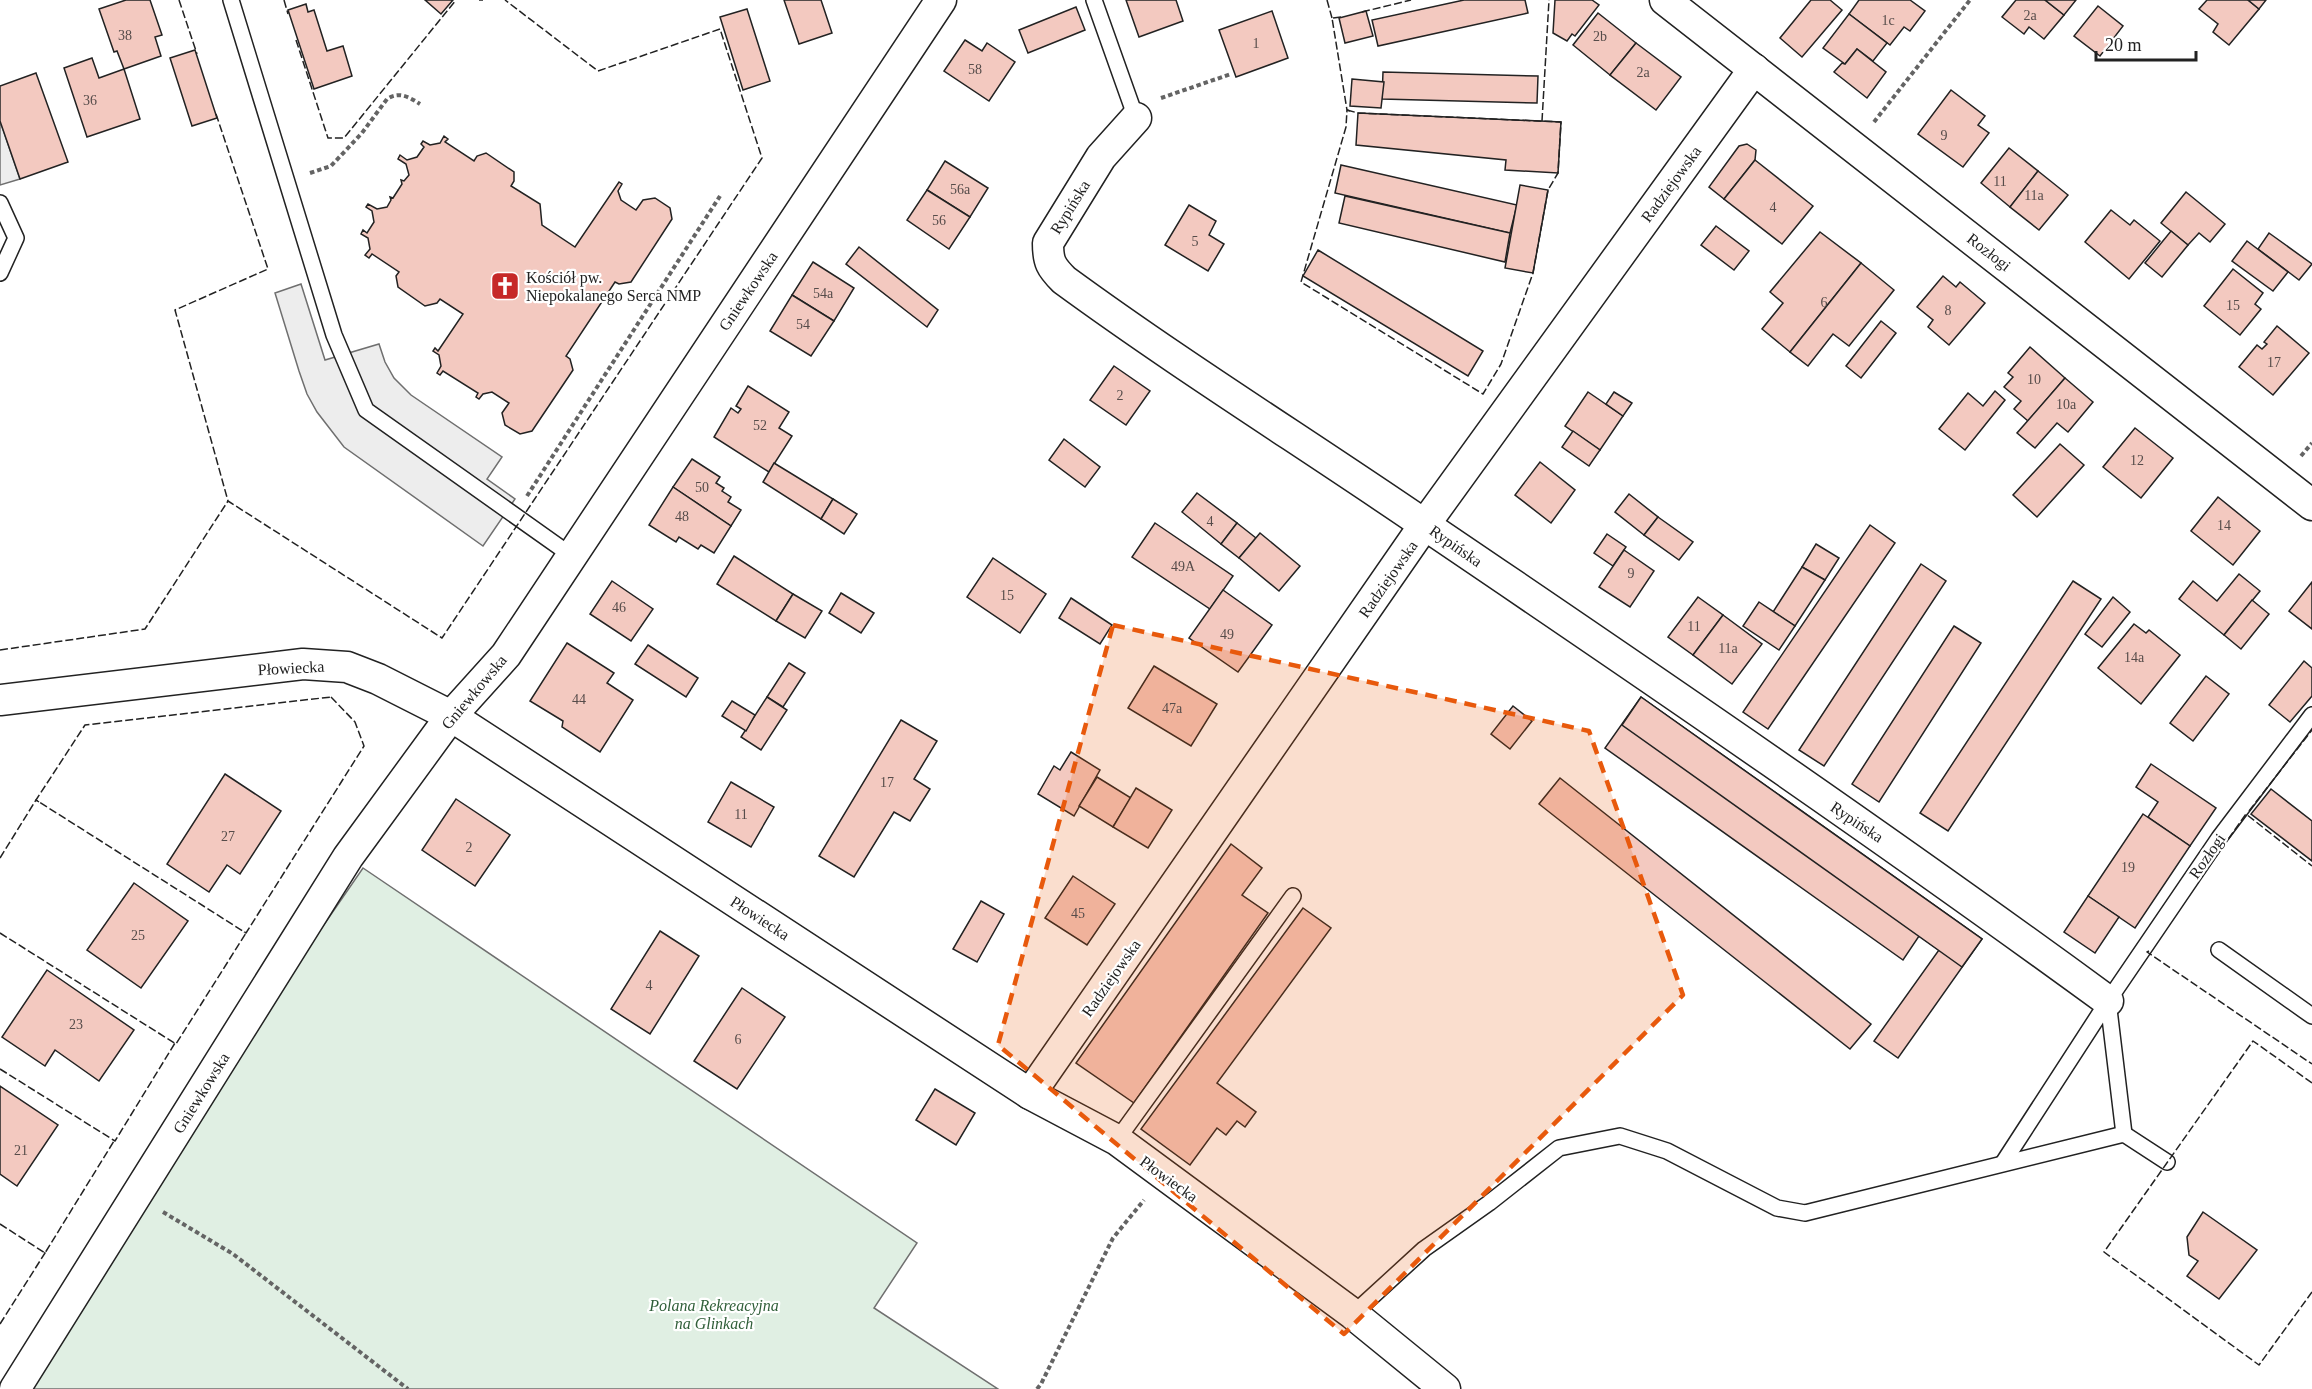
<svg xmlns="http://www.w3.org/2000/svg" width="2312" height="1389" font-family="Georgia,serif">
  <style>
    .green { fill: #e0efe3; stroke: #6f6f6f; stroke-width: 1.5 }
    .parking { fill: #ededed; stroke: #6f6f6f; stroke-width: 1.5 }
    .building { fill: #f3c9c0; stroke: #222; stroke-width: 1.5 }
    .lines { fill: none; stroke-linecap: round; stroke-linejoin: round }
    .lane-casing { stroke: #222; stroke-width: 18 }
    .street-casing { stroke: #222; stroke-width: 33 }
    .path { stroke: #646464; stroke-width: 4; stroke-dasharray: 4.5 3; stroke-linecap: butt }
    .lane { stroke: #fff; stroke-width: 15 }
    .street { stroke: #fff; stroke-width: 30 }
    .fence { stroke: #222; stroke-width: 1.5; stroke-dasharray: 8 3; stroke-linecap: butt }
    .marked { fill: #e8590c; fill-opacity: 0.2; stroke: #e8590c; stroke-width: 4.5; stroke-dasharray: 12 8; stroke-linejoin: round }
    .labels { text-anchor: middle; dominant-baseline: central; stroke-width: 4.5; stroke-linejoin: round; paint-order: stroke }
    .number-label { font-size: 14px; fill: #564c4a }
    .street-label { font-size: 16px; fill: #222; stroke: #fff }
    .poi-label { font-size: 16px; fill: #222; stroke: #fff; text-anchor: start }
    .park-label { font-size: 16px; font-style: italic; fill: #2f5e38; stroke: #fff }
  </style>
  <rect width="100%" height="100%" fill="#fff"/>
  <polygon class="green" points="363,868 917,1243 874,1308 998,1389 15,1389 136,1197"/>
  <g class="parking">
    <polygon points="0,121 20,179 0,185"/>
    <polygon points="301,284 325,360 379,344 385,362 394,378 411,395 502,457 487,479 515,499 483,546 344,447 317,412 307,394 299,371 275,293"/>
  </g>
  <g class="building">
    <polygon points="126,0 150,0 162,35 155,37 161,56 124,69 117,51 114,52 99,9"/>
    <polygon points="425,0 453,0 441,14"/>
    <polygon points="784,0 821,0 832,33 799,44"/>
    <polygon points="1126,0 1176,0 1183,21 1139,37"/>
    <polygon points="1464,0 1525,0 1528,13 1378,46 1372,20"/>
    <polygon points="1555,0 1592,0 1599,5 1575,36 1572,34 1567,41 1553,33"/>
    <polygon points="1811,0 1830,0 1842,10 1802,57 1780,38"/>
    <polygon points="1859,0 1910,0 1925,11 1910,31 1904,27 1890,45 1849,14"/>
    <polygon points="2016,0 2045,0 2064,15 2044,39 2029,27 2024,34 2002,17"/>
    <polygon points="2045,0 2076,0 2064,15"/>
    <polygon points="2207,0 2248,0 2259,9 2229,45 2213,32 2218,24 2199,9"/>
    <polygon points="2248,0 2266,0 2259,9"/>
    <polygon points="306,4 308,12 314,10 327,51 343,46 352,76 314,89 288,10"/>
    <polygon points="2098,6 2123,26 2100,56 2074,36"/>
    <polygon points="1076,7 1085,30 1028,53 1019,30"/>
    <polygon points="747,9 770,81 743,90 720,17"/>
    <polygon points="1272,11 1288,58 1236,77 1219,30"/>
    <polygon points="1366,11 1373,36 1345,43 1339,18"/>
    <polygon points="1598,13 1636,43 1610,75 1573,45"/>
    <polygon points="1849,14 1887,43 1873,61 1857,49 1845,64 1823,48"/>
    <polygon points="965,40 982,51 987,43 1015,62 989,101 944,71"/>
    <polygon points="1636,43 1681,77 1656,110 1610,75"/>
    <polygon points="1857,49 1886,72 1867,98 1834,72 1842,63 1845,64"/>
    <polygon points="195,50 217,118 192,126 170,58"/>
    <polygon points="92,58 99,78 124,69 140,119 87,137 64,68"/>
    <polygon points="1383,72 1538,76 1537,103 1382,99"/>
    <polygon points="36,73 68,162 20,179 0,121 0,86"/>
    <polygon points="1352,79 1384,82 1381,108 1350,106"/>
    <polygon points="1951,90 1985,116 1978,125 1989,133 1963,167 1918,134"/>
    <polygon points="1358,113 1561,122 1558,173 1505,170 1506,160 1356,145"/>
    <polygon points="444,136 448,139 445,142 474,161 477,156 486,153 514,172 514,181 511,186 540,204 542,225 575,247 619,182 622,184 618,191 621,200 636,210 643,200 655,198 670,208 672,219 631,282 619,284 615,282 566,356 570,359 573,370 532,431 520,434 505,425 502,413 509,403 492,392 483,394 479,399 476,397 478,393 443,371 440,375 437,373 441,366 439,355 433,351 435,348 438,351 463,314 440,299 437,303 425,306 398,287 396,276 399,272 372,254 369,258 365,255 370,249 368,238 361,234 363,230 367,233 374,222 372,211 366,207 368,204 377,209 387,207 391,200 390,197 393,198 402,184 401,180 404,181 409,175 406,164 398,159 400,155 407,160 417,157 424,147 421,144 423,141 430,145 440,143"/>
    <polygon points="1747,144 1756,150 1755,160 1724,199 1709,187 1739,146"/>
    <polygon points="2009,148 2038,171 2010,207 1981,183"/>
    <polygon points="1755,160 1813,206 1782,244 1724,199"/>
    <polygon points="945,161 988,188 970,217 927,190"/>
    <polygon points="1341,165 1517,205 1510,233 1335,193"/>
    <polygon points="2038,171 2068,195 2039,230 2010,207"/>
    <polygon points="1520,185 1548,190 1533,273 1505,268"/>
    <polygon points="927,190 970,217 949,249 907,220"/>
    <polygon points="2186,192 2225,224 2210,242 2199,233 2188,245 2161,223"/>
    <polygon points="1345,196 1510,233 1505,262 1339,223"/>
    <polygon points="1189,205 1216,221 1209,235 1224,244 1208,271 1165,245"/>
    <polygon points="2111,210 2130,225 2134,220 2160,241 2129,279 2085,242"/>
    <polygon points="1716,226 1749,251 1734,270 1701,245"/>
    <polygon points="2171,231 2188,245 2162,277 2145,263"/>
    <polygon points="1820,232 1861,263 1790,352 1762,329 1783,303 1770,292"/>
    <polygon points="2269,233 2312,264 2299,280 2258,249"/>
    <polygon points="2247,241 2288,272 2273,291 2232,261"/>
    <polygon points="859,247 938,310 927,327 846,264"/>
    <polygon points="1318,250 1483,351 1468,376 1303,276"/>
    <polygon points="813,262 854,288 834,321 792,295"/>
    <polygon points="1861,263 1894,290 1849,346 1833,334 1808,366 1790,352"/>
    <polygon points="2233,269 2263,293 2255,304 2261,309 2240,335 2204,306"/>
    <polygon points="1943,276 1956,287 1960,282 1985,303 1949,345 1928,327 1933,320 1917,307"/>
    <polygon points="792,295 834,321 811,356 770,331"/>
    <polygon points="1881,321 1896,333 1861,378 1846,366"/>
    <polygon points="2277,326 2309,353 2273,395 2239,367 2257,345 2262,349 2267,344 2264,342"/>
    <polygon points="2030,347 2065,378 2028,421 2014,409 2021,401 2004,387 2013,377 2008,373"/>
    <polygon points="1114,366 1150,391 1126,425 1090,400"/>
    <polygon points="2065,378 2093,402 2068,432 2057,423 2035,448 2017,433"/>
    <polygon points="748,386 789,412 779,428 792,436 769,472 714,437 731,408 738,413 741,409 736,406"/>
    <polygon points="1995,391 2005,400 1965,450 1939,429 1968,393 1983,406"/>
    <polygon points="1588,392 1623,416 1600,450 1565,426"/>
    <polygon points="1614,392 1632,403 1623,416 1606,404"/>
    <polygon points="2135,428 2173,458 2141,498 2103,467"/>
    <polygon points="1573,431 1600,450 1589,466 1562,447"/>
    <polygon points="1064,439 1100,467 1085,487 1049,460"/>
    <polygon points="2060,444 2084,465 2037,517 2013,495"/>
    <polygon points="692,459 720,477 716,483 724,488 722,491 731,497 728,502 741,510 731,526 673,487"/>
    <polygon points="1540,462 1575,490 1551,523 1515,495"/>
    <polygon points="774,463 833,499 821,519 763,482"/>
    <polygon points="673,487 731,526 714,553 701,545 698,549 679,537 676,542 649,525"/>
    <polygon points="1197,493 1237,523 1221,544 1182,512"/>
    <polygon points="1629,494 1658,517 1644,535 1615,512"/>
    <polygon points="2218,497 2260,531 2233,565 2191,531"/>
    <polygon points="833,499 857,514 844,534 821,519"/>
    <polygon points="1658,517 1693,542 1679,560 1644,535"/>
    <polygon points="1155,523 1233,576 1210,609 1132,557"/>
    <polygon points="1237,523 1256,538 1239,558 1221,544"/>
    <polygon points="1870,525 1895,543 1768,729 1743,712"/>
    <polygon points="1260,533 1300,566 1279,591 1239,558"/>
    <polygon points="1607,534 1626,547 1613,566 1594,553"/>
    <polygon points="1816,544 1839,558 1825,580 1802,567"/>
    <polygon points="1624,550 1654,571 1630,607 1599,587"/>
    <polygon points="734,556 793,594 776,621 717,584"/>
    <polygon points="993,558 1046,594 1020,633 967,597"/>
    <polygon points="1921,564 1946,581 1824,766 1799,750"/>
    <polygon points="1802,567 1825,580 1795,626 1773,612"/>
    <polygon points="2239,574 2260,591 2224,635 2179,599 2193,581 2217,601"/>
    <polygon points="612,581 653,609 631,641 590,614"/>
    <polygon points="2073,581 2101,599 1948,831 1920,813"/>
    <polygon points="2312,582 2312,629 2289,611"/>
    <polygon points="1223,590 1272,625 1238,672 1189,638"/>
    <polygon points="841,593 874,613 861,633 829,613"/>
    <polygon points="793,594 822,611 805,638 776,621"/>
    <polygon points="1698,597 1723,615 1693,655 1668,637"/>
    <polygon points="2113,597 2130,612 2102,647 2085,634"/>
    <polygon points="1071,598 1112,625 1100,644 1059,618"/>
    <polygon points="2252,600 2269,614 2241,649 2224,635"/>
    <polygon points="1759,602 1795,626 1779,650 1743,626"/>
    <polygon points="1723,615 1762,644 1732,684 1693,655"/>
    <polygon points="2134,624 2146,633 2149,630 2180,655 2141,704 2098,668"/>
    <polygon points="1954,626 1981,643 1879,802 1852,784"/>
    <polygon points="567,643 614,673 607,683 633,700 600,752 562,727 563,721 530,701"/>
    <polygon points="648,645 698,678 686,697 635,664"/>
    <polygon points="2304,661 2312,668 2312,696 2290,722 2269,705"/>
    <polygon points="789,663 805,673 783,707 767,697"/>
    <polygon points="1154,666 1217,704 1191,746 1128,708"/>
    <polygon points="2206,676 2229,694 2193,741 2170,723"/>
    <polygon points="767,697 787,710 761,750 741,737"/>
    <polygon points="1641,697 1982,939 1898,1058 1874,1041 1939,950 1919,936 1903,960 1605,748"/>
    <polygon points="1641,697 1982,939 1962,967 1622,725"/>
    <polygon points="732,701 755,715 746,731 722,716"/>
    <polygon points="1513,706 1532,721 1510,749 1491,734"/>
    <polygon points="901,720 937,741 914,779 930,789 910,821 894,812 854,877 819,856"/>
    <polygon points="1071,752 1100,770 1074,816 1038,794 1054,766 1060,770"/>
    <polygon points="2151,764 2216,808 2190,846 2148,817 2158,802 2136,787"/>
    <polygon points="225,774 281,811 240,874 227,865 209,892 167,864"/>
    <polygon points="1097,777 1131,798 1113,827 1079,806"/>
    <polygon points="1560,778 1871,1024 1850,1049 1539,804"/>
    <polygon points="731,782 774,807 751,847 708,822"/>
    <polygon points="1136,788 1172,810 1148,848 1113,827"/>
    <polygon points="2271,789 2312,821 2312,861 2251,814"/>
    <polygon points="456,799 510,835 475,886 422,850"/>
    <polygon points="2143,814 2190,846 2135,928 2088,896"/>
    <polygon points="1231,844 1262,868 1242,895 1268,913 1134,1103 1076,1063"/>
    <polygon points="1073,876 1115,904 1087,945 1045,918"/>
    <polygon points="134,883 188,921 141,988 87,950"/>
    <polygon points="2088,896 2119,917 2095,953 2064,932"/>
    <polygon points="981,901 1004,914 977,962 953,949"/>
    <polygon points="1303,908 1331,928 1217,1083 1256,1112 1245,1127 1237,1121 1226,1135 1217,1128 1190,1165 1141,1129"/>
    <polygon points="660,931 699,956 650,1034 611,1009"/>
    <polygon points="47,970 134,1030 99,1081 55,1050 45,1066 2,1037"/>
    <polygon points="742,988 785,1017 737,1089 694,1061"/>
    <polygon points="0,1086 58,1125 17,1186 0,1174"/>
    <polygon points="935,1089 975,1113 956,1145 916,1120"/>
    <polygon points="2203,1212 2257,1250 2219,1299 2187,1276 2198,1261 2189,1255 2187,1237"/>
  </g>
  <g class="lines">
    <g class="lane-casing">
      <g id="lane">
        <polyline points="231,0 334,335 366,410 572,556"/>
        <polyline points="1094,0 1136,118"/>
        <polyline points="0,203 16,238 0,273"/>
        <polyline points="2219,950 2312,1016"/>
        <polyline points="2108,1001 2219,838 2312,715"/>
        <polyline points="1117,1140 1293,896"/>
        <polyline points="2003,1163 2108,1001 2124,1134"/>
        <polyline points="1353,1314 1424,1249 1489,1203 1559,1148 1620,1136 1667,1151 1777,1208 1805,1213 2124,1134 2167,1162"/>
      </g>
    </g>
    <g class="street-casing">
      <g id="street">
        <polyline points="1665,0 2312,505"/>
        <path d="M1136,118L1101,157L1048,243C1048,262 1051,267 1064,280C1183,367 1307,444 1428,527C1657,682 1885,838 2108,1001"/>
        <polyline points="0,700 303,664 347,667 378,679 451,716 1030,1094 1117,1140 1353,1314 1445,1389"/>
        <polyline points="1030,1094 1425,524 1754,69"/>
        <polyline points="15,1389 348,857 451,716 506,655 941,0"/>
      </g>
    </g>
    <g class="path">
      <polyline points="1161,98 1231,74"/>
      <polyline points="1874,122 1970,0"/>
      <path d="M310,173L331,166L362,133L387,99C399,91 409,97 420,104"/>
      <polyline points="2301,456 2312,443"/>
      <polyline points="527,496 720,196"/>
      <polyline points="163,1212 233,1254 408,1389"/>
      <polyline points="1037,1389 1041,1384 1113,1238 1144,1200"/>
    </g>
    <use href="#lane" class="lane"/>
    <use href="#street" class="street"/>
    <g class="fence">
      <polyline points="179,0 197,54"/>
      <polyline points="284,0 288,14"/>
      <polyline points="479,0 483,0"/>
      <polyline points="1327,0 1332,18"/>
      <polyline points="1362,12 1411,0"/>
      <polyline points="1341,17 1332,18 1347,110 1350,111"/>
      <polyline points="296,40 328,138 344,138 456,0"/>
      <polygon points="1347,110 1358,113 1561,122 1558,173 1548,190 1533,273 1501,364 1483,394 1301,282 1346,127"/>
      <polyline points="216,114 268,269 175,310 228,501 442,638 762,158 720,29 598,71 505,0"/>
      <polyline points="1542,121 1549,0"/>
      <polyline points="0,650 145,629 228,501"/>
      <polygon points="331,697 355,722 364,746 246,933 36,800 85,725"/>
      <polyline points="2249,811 2312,730"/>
      <polyline points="0,858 36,800 39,802"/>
      <polyline points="2203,875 2246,814 2312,866"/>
      <polyline points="0,933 176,1044 246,933 244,932"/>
      <polyline points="2149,951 2147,952 2312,1064"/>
      <polyline points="0,1069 115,1141 175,1043"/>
      <polyline points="2312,1083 2253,1041 2104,1252 2259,1365 2312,1292"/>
      <polyline points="0,1224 45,1253 114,1141"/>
      <polyline points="0,1324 45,1253 43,1251"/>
    </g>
  </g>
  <path class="marked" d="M1113,625L1589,731L1683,995L1344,1334L998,1045Z"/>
  <defs>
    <g id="church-square" transform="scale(1.5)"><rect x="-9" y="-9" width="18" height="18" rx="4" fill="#c62828" stroke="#fff"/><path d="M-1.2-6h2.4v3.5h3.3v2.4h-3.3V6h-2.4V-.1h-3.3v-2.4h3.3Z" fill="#fff"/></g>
  </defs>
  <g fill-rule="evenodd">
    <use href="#church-square" x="505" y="286"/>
  </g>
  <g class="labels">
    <g class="number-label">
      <text x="2030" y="15">2a</text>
      <text x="1888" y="20">1c</text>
      <text x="125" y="35">38</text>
      <text x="1600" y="36">2b</text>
      <text x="1256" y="43">1</text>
      <text x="975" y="69">58</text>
      <text x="1643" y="72">2a</text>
      <text x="90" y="100">36</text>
      <text x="1944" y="135">9</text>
      <text x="2000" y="181">11</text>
      <text x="960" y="189">56a</text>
      <text x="2034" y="195">11a</text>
      <text x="1773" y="207">4</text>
      <text x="939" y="220">56</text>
      <text x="1195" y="241">5</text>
      <text x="823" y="293">54a</text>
      <text x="1824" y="302">6</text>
      <text x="2233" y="305">15</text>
      <text x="1948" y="310">8</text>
      <text x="803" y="324">54</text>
      <text x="2274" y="362">17</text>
      <text x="2034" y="379">10</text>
      <text x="1120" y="395">2</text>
      <text x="2066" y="404">10a</text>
      <text x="760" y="425">52</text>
      <text x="2137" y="460">12</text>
      <text x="702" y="487">50</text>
      <text x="682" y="516">48</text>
      <text x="1210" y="521">4</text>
      <text x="2224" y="525">14</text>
      <text x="1183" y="566">49A</text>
      <text x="1631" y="573">9</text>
      <text x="1007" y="595">15</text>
      <text x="619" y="607">46</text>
      <text x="1694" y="626">11</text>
      <text x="1227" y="634">49</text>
      <text x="1728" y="648">11a</text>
      <text x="2134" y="657">14a</text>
      <text x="579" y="699">44</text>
      <text x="1172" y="708">47a</text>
      <text x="887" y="782">17</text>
      <text x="741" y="814">11</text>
      <text x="228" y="836">27</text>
      <text x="469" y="847">2</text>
      <text x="2128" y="867">19</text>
      <text x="1078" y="913">45</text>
      <text x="138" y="935">25</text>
      <text x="649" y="985">4</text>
      <text x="76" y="1024">23</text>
      <text x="738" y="1039">6</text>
      <text x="21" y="1150">21</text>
    </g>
    <g class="street-label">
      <text transform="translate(1671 184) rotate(-54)">Radziejowska</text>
      <text transform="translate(1070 207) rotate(-58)">Rypińska</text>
      <text transform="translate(1989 252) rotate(38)">Rozłogi</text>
      <text transform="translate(748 291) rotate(-56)">Gniewkowska</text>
      <text transform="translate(1456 546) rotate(35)">Rypińska</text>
      <text transform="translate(1388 579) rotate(-55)">Radziejowska</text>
      <text transform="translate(291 668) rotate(-3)">Płowiecka</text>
      <text transform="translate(474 692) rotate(-50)">Gniewkowska</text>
      <text transform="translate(1857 822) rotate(34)">Rypińska</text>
      <text transform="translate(2207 856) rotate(-55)">Rozłogi</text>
      <text transform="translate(760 918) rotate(33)">Płowiecka</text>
      <text transform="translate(1111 978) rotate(-55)">Radziejowska</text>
      <text transform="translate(201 1093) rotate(-58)">Gniewkowska</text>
      <text transform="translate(1169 1179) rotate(36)">Płowiecka</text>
    </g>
    <g class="poi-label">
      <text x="526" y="277">Kościół pw.<tspan x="526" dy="18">Niepokalanego Serca NMP</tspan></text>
    </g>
    <g class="park-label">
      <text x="714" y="1305">Polana Rekreacyjna<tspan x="714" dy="18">na Glinkach</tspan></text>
    </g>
  </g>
  <path d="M2096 51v9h100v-9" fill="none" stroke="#222222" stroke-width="3"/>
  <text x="2105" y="51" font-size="18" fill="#222222" stroke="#ffffff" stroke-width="4.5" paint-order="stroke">20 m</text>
</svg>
